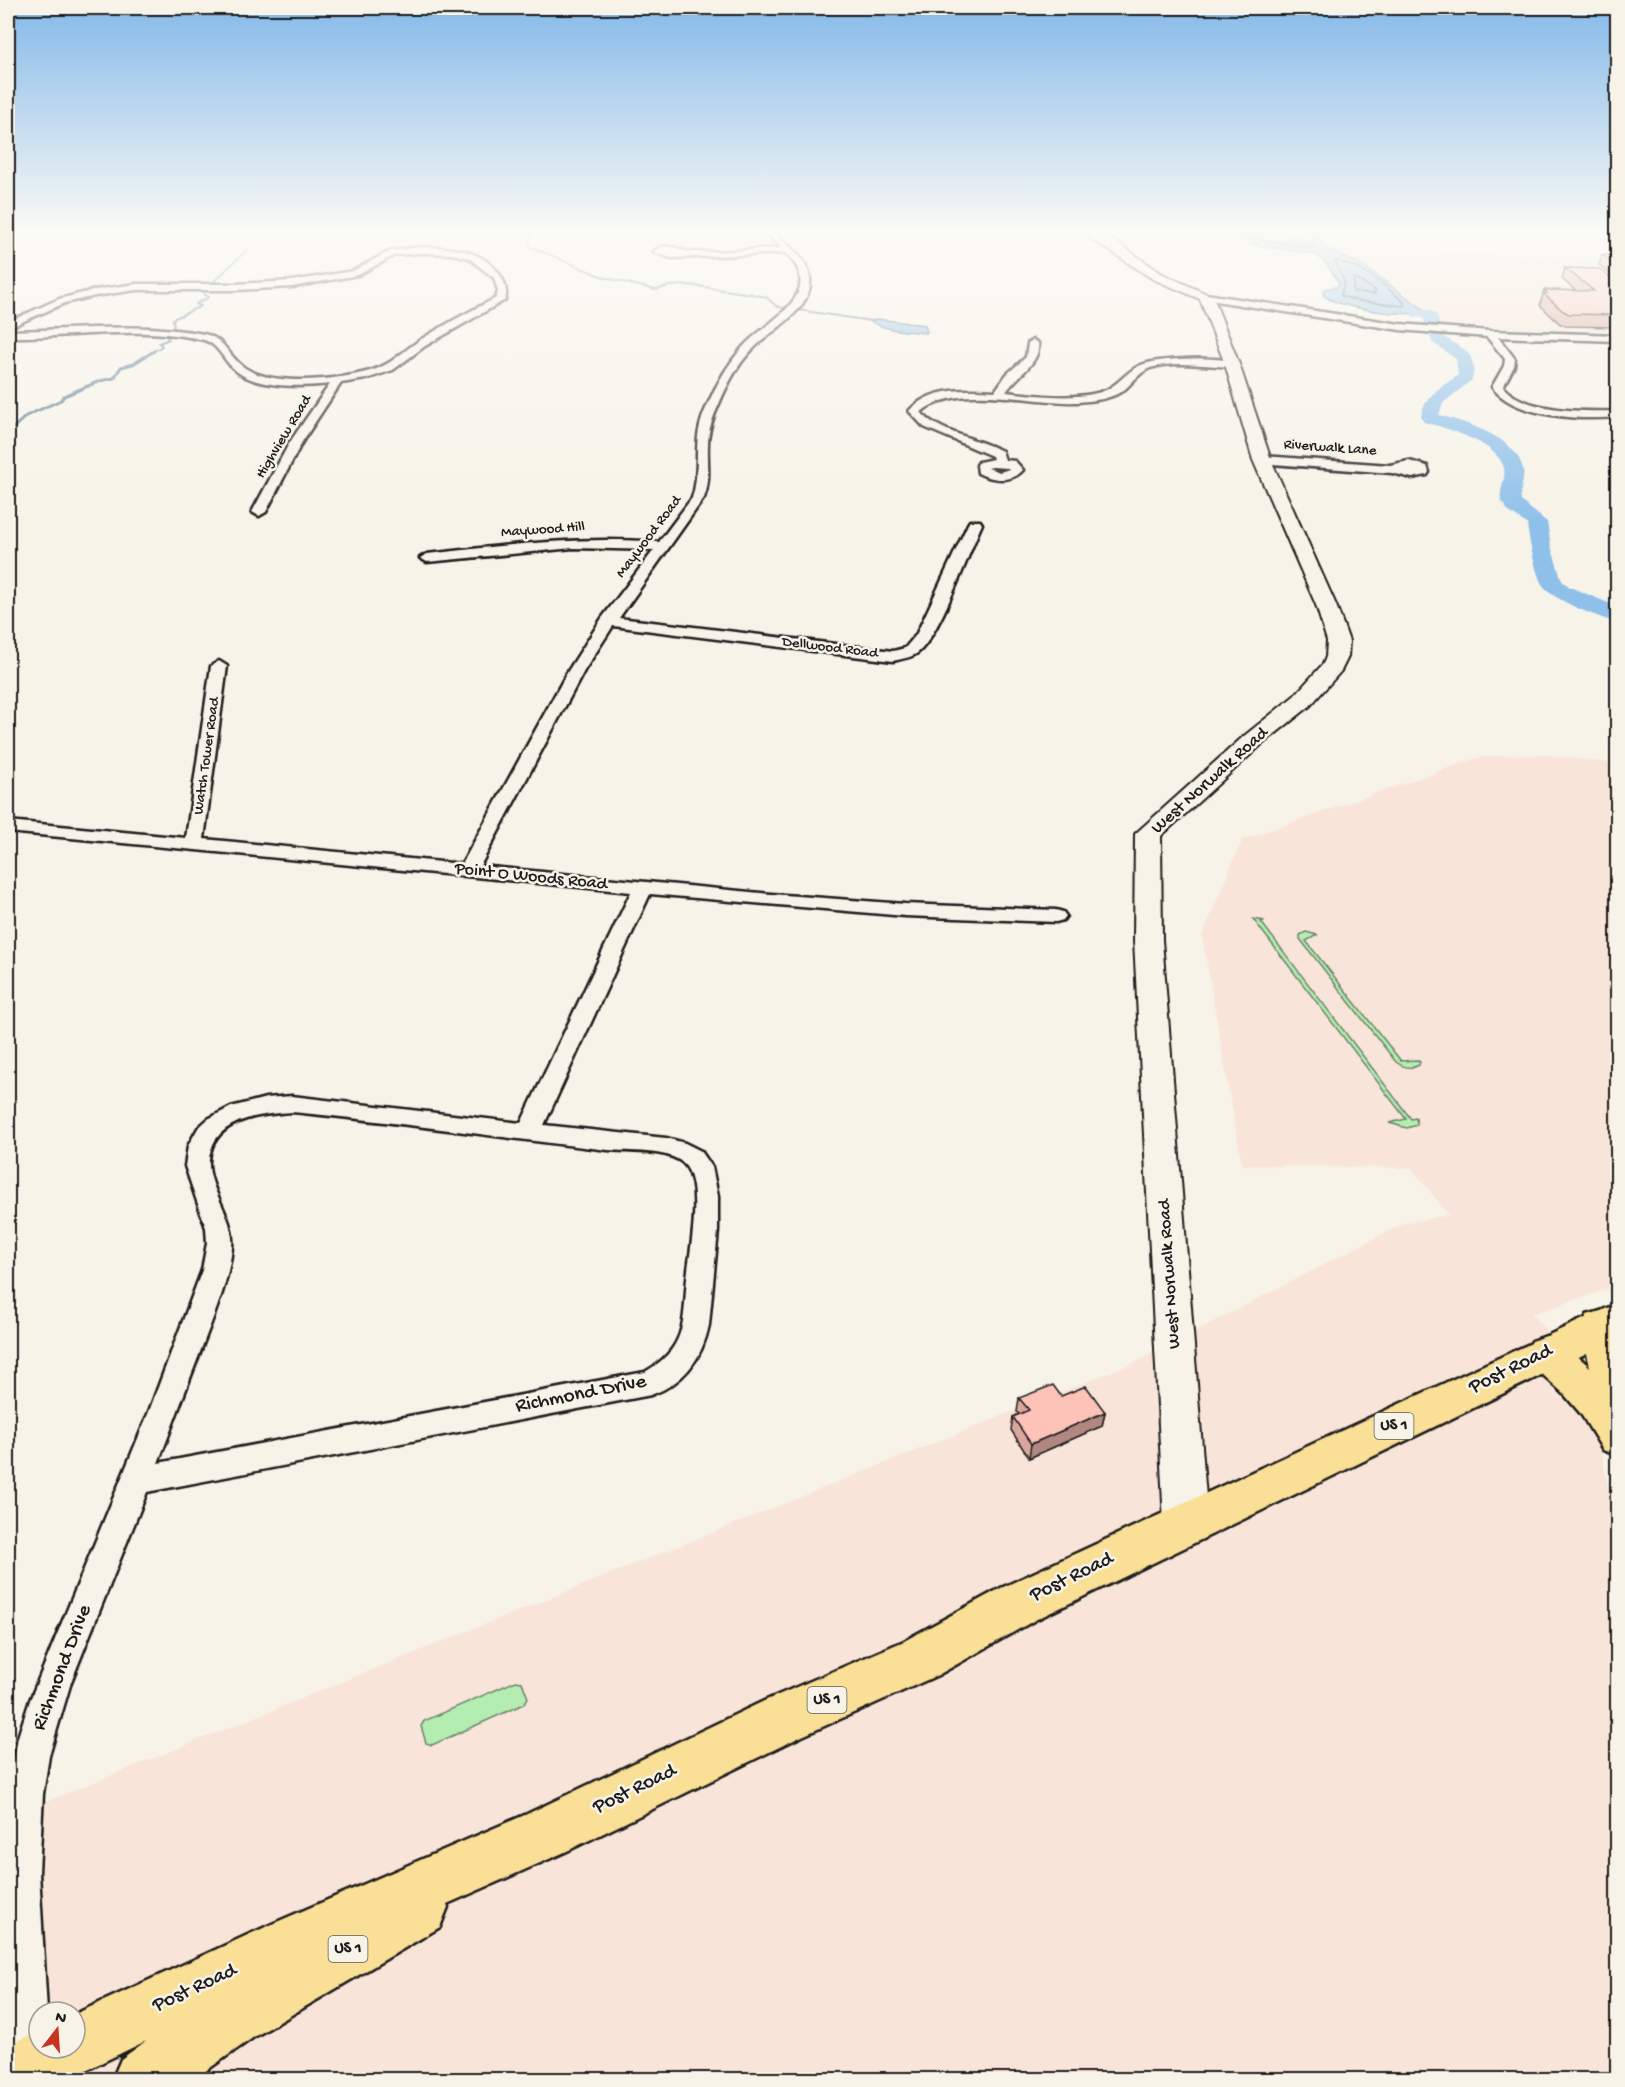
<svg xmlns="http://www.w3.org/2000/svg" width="1625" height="2087" font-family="'Gochi Hand',sans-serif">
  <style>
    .built { fill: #f9e4da }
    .green { fill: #b3edb2; stroke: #688467; stroke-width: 1.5 }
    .water { fill: #8fc0ea; stroke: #617e98; stroke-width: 1.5 }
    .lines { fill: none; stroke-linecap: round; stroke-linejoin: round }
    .shore { stroke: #4a5e6e; stroke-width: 1.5 }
    .stream-far1 { stroke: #617e98; stroke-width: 2 }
    .stream { stroke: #617e98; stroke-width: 3 }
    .river { fill: #8fc0ea; fill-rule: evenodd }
    .minor-casing { stroke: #1c1c1c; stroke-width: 5 }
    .secondary-casing { stroke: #1c1c1c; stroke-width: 4 }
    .primary-casing { stroke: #1c1c1c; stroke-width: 5 }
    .motorway-casing { stroke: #1c1c1c; stroke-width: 5 }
    .minor { fill: #f7f3e8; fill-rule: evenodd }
    .secondary { fill: #f7f3e8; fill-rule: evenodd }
    .primary { fill: #fadf96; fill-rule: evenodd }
    .motorway { fill: #fadf96; fill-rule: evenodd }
    .wall { fill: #daa79e; stroke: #1c1c1c; stroke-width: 1.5 }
    .shaded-wall { fill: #b18881; stroke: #1c1c1c; stroke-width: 1.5 }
    .building { fill: #fdc2b8; stroke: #1c1c1c; stroke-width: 1.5 }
    .labels { text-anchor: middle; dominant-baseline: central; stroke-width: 5; stroke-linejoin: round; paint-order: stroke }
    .far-street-label { font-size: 15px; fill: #1c1c1c; stroke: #f7f3e8 }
    .shield { fill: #f7f3e8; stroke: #5e5c59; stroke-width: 1.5 }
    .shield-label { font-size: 16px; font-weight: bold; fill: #1c1c1c }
    .street-label { font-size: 18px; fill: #1c1c1c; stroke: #f7f3e8 }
    .near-street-label { font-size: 21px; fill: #1c1c1c; stroke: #f7f3e8 }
  </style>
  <rect width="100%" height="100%" fill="#f7f3e8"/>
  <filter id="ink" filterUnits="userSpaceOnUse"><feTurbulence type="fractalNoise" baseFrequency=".0167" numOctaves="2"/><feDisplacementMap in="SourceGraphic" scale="12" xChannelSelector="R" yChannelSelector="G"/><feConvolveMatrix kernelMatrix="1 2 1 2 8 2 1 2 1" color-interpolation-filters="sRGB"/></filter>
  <g filter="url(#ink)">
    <g class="built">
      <polygon points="1322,244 1617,260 1617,336 1430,328 1423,309 1397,288 1362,265 1324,248"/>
      <polygon points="1514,755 1548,755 1617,764 1617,1286 1532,1314 1587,1370 1617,1535 1617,2079 48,2080 75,2048 75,2012 40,2012 40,1804 1138,1361 1404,1223 1449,1215 1411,1168 1242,1165 1202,936 1242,840 1477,758"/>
    </g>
    <g class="green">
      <polygon points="1253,919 1265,921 1261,922 1411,1119 1416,1118 1417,1125 1407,1128 1389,1123 1406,1119"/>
      <path d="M1306,932L1317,935L1306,941L1401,1061L1416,1060L1420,1062L1419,1065C1411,1070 1403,1067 1396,1062L1300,939V935Z"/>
      <polygon points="516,1681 522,1682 528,1698 524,1704 432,1745 426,1743 421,1726 424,1721"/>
    </g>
    <g class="water">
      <path d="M1224,232H1323L1319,238L1324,248L1362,265L1423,309L1424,313C1400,316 1344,309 1324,296L1323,292L1325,289L1337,287L1339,283L1326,263L1314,254L1253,245Z"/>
      <path d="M878,319L925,325L927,332L926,333C909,331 885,331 870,321Z"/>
    </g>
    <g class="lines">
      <g class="shore">
        <polyline points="1237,232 1255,239 1312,248 1315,245 1314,232"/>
        <path d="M1335,261C1361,265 1385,285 1404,302V306L1358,301L1341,296L1344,282Z"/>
        <polygon points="1354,278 1375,290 1375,294 1353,292"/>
      </g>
      <g class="stream-far1">
        <polyline points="531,232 529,246 603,277 656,290 669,286 689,285 752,294 766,297 776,306 787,309"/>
        <polyline points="798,310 871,321"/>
        <polyline points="152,352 162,346 159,343 169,339 166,336 174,332 173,319 201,306 196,304 209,297 204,295 207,288 250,247"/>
      </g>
      <g class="stream">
        <polyline points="8,433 26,416 61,400 64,396 100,381 114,378 121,367 133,364 154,351"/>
        <polyline points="8,482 11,484 8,487"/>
      </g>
      <path class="river" d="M1429,310L1436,314L1444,337L1465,350L1471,357L1474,369L1472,380L1443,403L1439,415C1466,423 1516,436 1523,469C1525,480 1519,490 1521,501L1547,522L1551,546L1562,581L1570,587L1618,607V623C1600,618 1551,600 1542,584C1535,571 1529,540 1527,524L1509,512L1501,501C1499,490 1506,480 1504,468C1498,443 1446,428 1424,422L1421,418C1423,396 1442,387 1458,375L1456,359L1432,342L1423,318L1413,317L1411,314L1418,310Z"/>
      <g class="minor-casing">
        <g id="minor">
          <path d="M765,232H773C786,244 804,255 809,273C818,308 771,329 752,350C737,365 727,385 719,404C713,417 708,430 708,444C707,463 711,480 704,498L619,618L893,651L905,648L916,635L968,524L970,521H980L982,524C970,550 937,642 916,654C910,658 900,659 893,661L613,626L584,671L480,866L771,894L905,904L1056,910L1063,912L1066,916L1063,920L1056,922L905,916L650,894L544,1125L666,1138L685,1143L701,1151L712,1167L718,1196V1231L709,1325C702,1359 684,1383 651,1395L147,1492L71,1682L49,1756L43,1794L39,1872L47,2012H39V2048H50L51,2066L46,2080H16L11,2066L8,2016V1792L18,1737L30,1700L148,1414L202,1270L207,1243L206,1228L185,1166L188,1146L198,1128L208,1119L231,1107L266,1098L292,1096L521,1123L631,892L8,832V821L186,838L211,666L219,661L227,666L204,839L462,864L568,671L602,618L654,550L573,548L427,562L420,558L427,554C505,545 581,536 659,542L692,498L694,491C701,459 691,440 707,406C716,385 728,364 743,347C766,321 829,294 786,253L671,258L653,252C666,240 678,251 692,252C721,253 752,249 781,248ZM292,1112C398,1122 503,1138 608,1150C627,1152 668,1149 683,1163C703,1182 691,1245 688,1270C682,1315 691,1346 645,1372L158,1463C173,1424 187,1386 202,1347C214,1315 229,1281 232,1247C236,1213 198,1181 212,1147C224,1117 265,1114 292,1112Z"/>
          <path d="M421,247C438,248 456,247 473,254C491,260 511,281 505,300L425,346L393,370L366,379L341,383L302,442L266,512L259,516L252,512L290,442L330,384C303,387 253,389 233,368C223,359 218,344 204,340C140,325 72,338 8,337V331C73,330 139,322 204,334C226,339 228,357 245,368C274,387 338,380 370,371C390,366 403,351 420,340C444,325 470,311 496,298L498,291L494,278L469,258L452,254L421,253L395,255L358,275L292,287L236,290H136L95,296L65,303L8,328V322L59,299L95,290L136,284H236L292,281L353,271L390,251Z"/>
          <path d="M1206,294L1400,324L1490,331L1618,335V341L1498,337L1515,359L1514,366L1503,387C1524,412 1586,412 1618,411V417C1582,420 1515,418 1492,387L1504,366L1505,359L1487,337L1400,330L1203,299L1201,297Z"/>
          <path d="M1033,340L1038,343C1041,363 1016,376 1006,392C1035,395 1068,400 1097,393C1116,389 1123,374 1139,366C1153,358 1226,355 1237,364L1232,367C1206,366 1175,360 1150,368C1140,372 1133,382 1125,389C1113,399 1093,401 1077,402C1032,404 958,381 921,412C936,432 980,439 1002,451L1005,460L1015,461L1023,470C1011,483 992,480 978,473L977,465L979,462L993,459L992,456L924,427L909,411C930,387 966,389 995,391L1007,374L1026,357L1028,343ZM992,467L1008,468L1009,469L1000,472L988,468Z"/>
          <polygon points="1262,456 1390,465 1409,461 1427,466 1429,472 1427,475 1412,478 1392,473 1258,463 1258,457"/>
        </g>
      </g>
      <g class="secondary-casing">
        <polygon id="secondary" points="1081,232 1095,232 1119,244 1161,273 1213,297 1239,364 1271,460 1336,605 1349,641 1348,657 1341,671 1310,706 1260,746 1161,836 1162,940 1208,1523 1201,1537 1186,1543 1171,1537 1164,1523 1134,940 1135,834 1244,736 1294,696 1323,664 1326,657 1327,641 1316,605 1253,460 1225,364 1200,299 1153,279"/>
      </g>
      <g class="primary-casing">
        <polygon id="primary" points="1618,1303 1618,1338 1035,1620 938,1675 800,1737 565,1852 447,1904 448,1907 440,1927 254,2037 193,2080 112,2080 121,2059 146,2041 66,2080 8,2080 8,2045 39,2031 39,2048 75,2048 75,2014 272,1924 527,1814 764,1701 904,1641 1001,1588"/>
      </g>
      <g class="motorway-casing">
        <polygon id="motorway" points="1601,1311 1615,1315 1618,1320 1618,1456 1603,1450 1581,1414 1563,1393 1532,1365 1526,1353 1532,1341 1546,1336 1560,1341 1590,1367 1581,1327 1587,1315"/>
      </g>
      <use href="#minor" class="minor"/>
      <use href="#secondary" class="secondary"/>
      <use href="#primary" class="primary"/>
      <use href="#motorway" class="motorway"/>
    </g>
    <g class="wall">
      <polygon points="1602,255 1617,255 1617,280 1599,265"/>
      <polygon points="1565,268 1617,283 1617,327 1566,326 1559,323 1540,305 1544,290 1576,291 1562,279"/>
      <polygon points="1061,1396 1105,1412 1102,1426 1029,1458 1011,1430 1013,1417 1019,1414 1017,1412 1019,1398"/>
    </g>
    <polygon class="shaded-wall" points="1105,1412 1102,1426 1029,1458 1031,1444"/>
    <g class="building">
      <polygon points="1602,255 1617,255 1617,266"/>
      <polygon points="1565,268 1599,269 1617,283 1617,315 1569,314 1563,311 1543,293 1547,293 1544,290 1594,291"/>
      <polygon points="1053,1385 1061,1396 1086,1386 1105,1412 1031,1444 1013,1417 1029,1410 1019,1398"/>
    </g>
  </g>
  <linearGradient id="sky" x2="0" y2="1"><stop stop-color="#84b9e9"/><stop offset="0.44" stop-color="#fbfaf5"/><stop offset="1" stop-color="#fbfaf5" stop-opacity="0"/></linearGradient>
  <rect width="1625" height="524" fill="url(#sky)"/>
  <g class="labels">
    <g class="far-street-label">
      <text transform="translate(284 437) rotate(-59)">Highview Road</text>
      <text transform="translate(1330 448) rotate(4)">Riverwalk Lane</text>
      <text transform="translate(543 530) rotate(-4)">Maywood Hill</text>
      <text transform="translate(649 537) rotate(-53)">Maywood Road</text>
      <text transform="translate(830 648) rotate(7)">Dellwood Road</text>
      <text transform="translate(207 756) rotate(-82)">Watch Tower Road</text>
    </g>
    <g class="shield">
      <rect x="1374.5" y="1413" width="39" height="26" rx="4.5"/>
      <rect x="807.5" y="1687" width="39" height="26" rx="4.5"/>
      <rect x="328.5" y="1936" width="39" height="26" rx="4.5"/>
    </g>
    <g class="shield-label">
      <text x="1394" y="1426">US 1</text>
      <text x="827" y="1700">US 1</text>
      <text x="348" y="1949">US 1</text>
    </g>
    <g class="street-label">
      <text transform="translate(1210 781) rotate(-42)">West Norwalk Road</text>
      <text transform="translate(531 877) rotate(6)">Point O Woods Road</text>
      <text transform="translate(1170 1274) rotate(-94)">West Norwalk Road</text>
    </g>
    <g class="near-street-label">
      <text transform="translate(1511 1370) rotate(-26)">Post Road</text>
      <text transform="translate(581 1395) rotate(-11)">Richmond Drive</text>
      <text transform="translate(1072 1578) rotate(-26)">Post Road</text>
      <text transform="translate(63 1668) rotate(-69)">Richmond Drive</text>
      <text transform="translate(635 1790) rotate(-26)">Post Road</text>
      <text transform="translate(195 1989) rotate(-25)">Post Road</text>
    </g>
  </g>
  <rect width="1625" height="2087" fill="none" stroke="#f7f3e8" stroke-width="30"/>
  <rect x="15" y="15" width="1595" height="2057" fill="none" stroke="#1c1c1c" stroke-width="2" filter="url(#ink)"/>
  <g transform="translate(57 2030) rotate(17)"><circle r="28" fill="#f7f3e8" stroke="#9f9d96" stroke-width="1.5"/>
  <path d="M0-4.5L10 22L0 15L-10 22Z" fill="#c8321e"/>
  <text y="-9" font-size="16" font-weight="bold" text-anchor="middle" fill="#1c1c1c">N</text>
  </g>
</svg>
